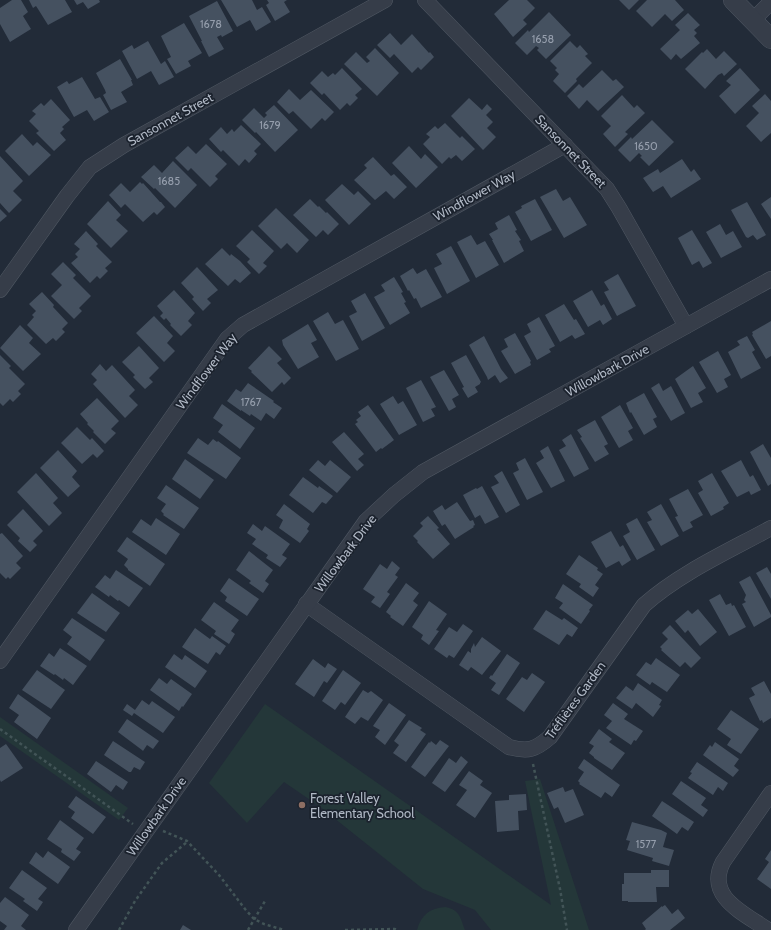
<svg xmlns="http://www.w3.org/2000/svg" width="771" height="930" font-family="Cabin,sans-serif">
  <style>
    .green { fill: #243739 }
    .building { fill: #455160 }
    .lines { fill: none; stroke-linecap: round; stroke-linejoin: round }
    .minor-casing { stroke: #505863; stroke-width: 16 }
    .tertiary-casing { stroke: #505863; stroke-width: 20 }
    .path { stroke: #425457; stroke-width: 2.5; stroke-dasharray: 3 3; stroke-linecap: butt }
    .minor { stroke: #363d49; stroke-width: 15 }
    .tertiary { stroke: #363d49; stroke-width: 19 }
    .education-dot { fill: #8d6e63; stroke: #1b222d; stroke-width: 1.5 }
    .labels { text-anchor: middle; dominant-baseline: central; stroke-width: 3.5; stroke-linejoin: round; paint-order: stroke }
    .number-label { font-size: 11px; fill: #959eac }
    .street-label { font-size: 13px; fill: #b0b8c5; stroke: #1b222d }
    .poi-label { font-size: 13px; fill: #b0b8c5; stroke: #1b222d; text-anchor: start }
  </style>
  <rect width="100%" height="100%" fill="#222b38"/>
  <g class="green">
    <polygon points="265,704 551,905 525,781 540,779 589,930 491,930 475,910 423,889 319,806 284,782 247,823 209,783"/>
    <polygon points="0,717 128,808 119,820 0,736"/>
    <path d="M445,907C460,910 460,917 465,930H417C421,915 430,908 445,907Z"/>
  </g>
  <g class="building">
    <polygon points="12,0 21,0 28,12 23,16 31,29 10,42 0,24 0,8"/>
    <polygon points="29,0 65,0 72,12 48,25 38,9 36,6 33,8"/>
    <polygon points="74,0 99,0 100,2 88,9 83,2 77,5"/>
    <polygon points="221,0 252,0 257,10 262,7 271,22 256,31 250,20 237,27"/>
    <polygon points="267,0 287,0 284,2 290,12 275,21 266,5 269,3"/>
    <polygon points="509,0 527,0 535,8 523,20 527,24 513,37 494,14"/>
    <polygon points="619,0 639,0 629,10"/>
    <polygon points="647,0 675,0 684,10 672,21 665,14 652,27 636,11"/>
    <polygon points="217,1 233,31 222,37 221,35 217,37 224,49 209,57 201,41 202,41 189,16"/>
    <polygon points="549,12 571,35 546,59 537,50 539,48 536,46 527,55 515,43 528,30 529,32"/>
    <polygon points="688,13 700,25 694,30 697,33 694,36 700,43 681,59 676,54 671,60 660,49 680,30 675,25"/>
    <polygon points="184,23 202,53 188,61 191,66 176,74 167,59 171,57 161,36"/>
    <polygon points="390,33 401,45 412,34 429,53 430,52 434,57 421,70 418,67 412,73 394,54 390,58 377,45"/>
    <polygon points="148,41 161,64 165,61 174,77 159,85 151,71 137,79 122,51 132,45 134,49"/>
    <polygon points="570,41 577,48 580,45 588,54 585,56 592,63 576,79 577,81 565,93 553,81 559,74 555,70 557,68 550,61"/>
    <polygon points="375,48 399,73 377,96 344,64 356,52 367,63 370,61 366,57"/>
    <polygon points="707,49 716,59 724,51 737,64 724,76 722,73 718,75 705,89 685,69 702,52 703,53"/>
    <polygon points="120,59 132,80 131,80 133,85 121,92 127,102 111,110 103,95 106,93 105,90 96,73"/>
    <polygon points="342,68 362,89 355,95 358,98 350,106 347,103 340,110 324,93 322,95 310,83 322,71 328,77 333,73 335,75"/>
    <polygon points="740,68 760,90 735,114 719,96 731,85 726,81"/>
    <polygon points="602,70 613,81 616,79 624,87 598,111 587,100 579,109 567,96 579,84 583,88"/>
    <polygon points="82,77 95,99 100,97 109,112 94,121 87,110 74,117 57,87 67,81 69,84"/>
    <polygon points="289,89 300,100 311,90 334,112 325,121 322,118 311,129 293,111 289,114 277,102"/>
    <polygon points="765,94 771,101 771,133 761,142 746,126 759,113 752,106"/>
    <polygon points="622,95 634,108 637,105 645,113 625,132 628,134 615,147 603,134 611,126 601,116"/>
    <polygon points="469,98 482,110 487,104 492,109 486,115 493,122 487,128 496,137 483,150 451,116"/>
    <polygon points="51,99 70,120 62,127 64,129 60,133 66,140 54,151 36,133 39,131 29,121 36,114 32,111 41,103 44,106"/>
    <polygon points="274,105 298,130 275,152 256,132 255,133 242,120 254,108 264,118 267,115 265,113"/>
    <polygon points="652,120 674,142 649,166 640,157 642,156 639,153 630,162 618,150 631,137 632,139"/>
    <polygon points="445,123 460,138 462,136 475,149 462,161 456,155 451,159 449,157 442,164 423,144 430,137 426,134 435,126 438,129"/>
    <polygon points="241,125 261,144 254,151 257,154 249,163 245,159 239,166 223,150 221,152 209,139 221,127 227,134 232,129 234,132"/>
    <polygon points="22,134 33,146 37,142 51,155 29,176 5,151"/>
    <polygon points="206,144 227,164 215,176 218,179 210,187 191,168 188,171 175,158 188,146 196,154"/>
    <polygon points="409,146 421,159 425,154 438,167 416,188 392,163"/>
    <polygon points="0,156 23,181 13,191 22,200 9,213 0,203"/>
    <polygon points="373,157 391,176 394,174 407,187 394,199 386,191 375,200 354,180 367,168 364,165"/>
    <polygon points="682,159 691,172 694,169 701,179 671,198 663,186 653,192 643,178 658,169 660,173"/>
    <polygon points="173,161 197,185 175,208 155,188 154,189 141,177 154,165 162,173"/>
    <polygon points="140,182 142,184 143,183 160,202 161,202 165,207 157,215 154,212 143,222 125,204 121,208 109,195 121,183 130,192"/>
    <polygon points="342,184 354,195 358,191 371,204 349,225 325,200"/>
    <polygon points="556,189 563,201 570,197 587,225 564,238 540,197"/>
    <polygon points="771,197 771,219 761,204"/>
    <polygon points="310,199 318,207 319,206 326,213 327,212 339,224 328,235 323,230 316,237 293,215"/>
    <polygon points="535,199 552,230 531,241 515,212 522,208 521,206"/>
    <polygon points="108,201 121,215 116,220 128,231 111,248 87,224"/>
    <polygon points="747,202 766,235 757,240 753,235 748,238 746,237 731,210"/>
    <polygon points="276,208 309,240 297,253 287,243 281,249 258,226"/>
    <polygon points="0,209 7,216 0,222"/>
    <polygon points="509,215 517,230 515,231 521,240 519,241 524,251 504,263 492,240 493,240 489,234 498,229 495,223"/>
    <polygon points="720,224 726,235 733,231 742,247 721,258 706,232"/>
    <polygon points="252,230 274,251 263,263 267,266 259,274 247,262 250,259 236,246"/>
    <polygon points="692,230 712,263 703,268 699,261 692,265 678,238"/>
    <polygon points="86,231 98,244 96,246 112,262 105,268 108,271 100,279 97,276 90,283 71,263 78,257 75,254 80,249 74,244"/>
    <polygon points="471,235 477,245 485,241 499,265 476,278 457,242"/>
    <polygon points="451,246 470,281 447,294 434,268 442,264 436,254"/>
    <polygon points="222,248 230,256 231,254 240,261 251,273 240,283 235,279 228,286 205,264"/>
    <polygon points="63,262 76,275 73,278 91,296 79,308 82,311 74,319 51,296 62,285 51,274"/>
    <polygon points="197,267 218,290 207,299 211,303 203,311 192,299 194,297 181,283"/>
    <polygon points="413,268 417,274 426,269 442,297 421,308 416,298 414,299 409,290 408,291 400,276"/>
    <polygon points="618,274 636,306 617,316 604,292 609,290 604,282"/>
    <polygon points="394,277 403,292 401,293 406,302 404,303 410,313 390,325 374,297 385,291 381,285"/>
    <polygon points="174,290 195,313 188,321 192,325 181,336 170,325 171,324 166,318 164,320 160,316 163,313 157,306"/>
    <polygon points="592,290 601,306 604,304 612,319 603,325 600,320 588,327 573,301"/>
    <polygon points="42,292 54,305 53,307 68,323 62,329 65,332 56,341 53,338 46,344 27,325 34,317 32,315 36,311 29,304"/>
    <polygon points="365,293 385,328 362,341 349,316 357,312 351,301"/>
    <polygon points="564,304 574,320 576,319 585,334 575,339 572,335 560,342 545,315"/>
    <polygon points="328,312 335,324 343,320 359,349 336,361 313,321"/>
    <polygon points="154,316 173,336 167,343 175,351 164,362 136,333"/>
    <polygon points="539,317 555,346 549,349 551,352 537,360 524,336 531,332 527,324"/>
    <polygon points="771,321 771,356 766,359 752,335 753,334 752,332"/>
    <polygon points="308,324 317,340 311,343 319,357 298,369 283,345 282,340"/>
    <polygon points="20,325 33,338 29,343 41,354 23,371 0,348"/>
    <polygon points="515,333 531,361 530,362 531,365 515,374 501,351 508,347 504,339"/>
    <polygon points="484,336 501,369 508,378 500,383 495,375 488,380 487,377 469,345"/>
    <polygon points="747,336 755,350 752,352 761,368 741,379 728,352 740,345 737,341"/>
    <polygon points="139,346 159,368 149,378 153,382 145,389 133,377 135,375 122,362"/>
    <polygon points="269,346 282,359 277,363 291,378 284,385 282,382 272,392 251,372 252,371 248,368"/>
    <polygon points="718,351 731,375 724,379 728,387 717,393 699,362"/>
    <polygon points="0,355 11,366 9,368 25,384 18,391 21,394 13,402 10,399 3,406 0,403"/>
    <polygon points="466,355 481,382 480,383 480,384 475,387 478,392 468,398 462,388 464,387 451,363"/>
    <polygon points="100,364 106,371 112,365 135,390 129,396 138,405 125,418 93,384 97,380 91,374"/>
    <polygon points="693,366 706,388 698,393 703,402 691,408 675,379"/>
    <polygon points="444,370 459,395 452,399 456,407 449,411 430,377"/>
    <polygon points="421,380 436,407 431,409 435,416 423,422 406,388"/>
    <polygon points="248,383 274,401 273,402 282,408 274,419 266,413 261,421 251,414 250,416 241,410 241,411 227,401 236,389 241,392"/>
    <polygon points="659,383 663,391 671,386 685,413 671,421 651,388"/>
    <polygon points="644,393 657,417 653,419 657,427 644,435 631,412 630,413 626,403"/>
    <polygon points="393,396 398,404 403,401 417,425 399,435 380,404"/>
    <polygon points="97,398 119,421 111,429 116,433 105,444 93,432 94,431 87,424 88,423 80,414"/>
    <polygon points="222,404 255,428 240,449 218,432 223,425 213,418"/>
    <polygon points="368,405 394,440 382,449 381,448 376,452 355,424 358,422 356,420 361,416 358,412"/>
    <polygon points="620,405 633,428 628,431 633,440 619,448 601,417"/>
    <polygon points="595,420 608,444 604,446 609,454 595,462 580,438 582,437 577,430"/>
    <polygon points="77,427 90,440 92,438 104,451 97,458 93,454 82,464 61,443"/>
    <polygon points="344,432 364,454 358,459 364,465 357,471 332,442"/>
    <polygon points="571,434 589,469 574,477 559,450 566,446 562,440"/>
    <polygon points="198,438 208,445 213,439 217,442 218,441 241,458 226,479 187,453"/>
    <polygon points="763,444 771,458 771,484 768,486 750,452"/>
    <polygon points="548,446 565,481 551,488 536,463 544,458 540,451"/>
    <polygon points="58,450 77,471 72,477 80,486 68,497 40,468"/>
    <polygon points="525,458 543,492 527,500 513,473 519,470 516,463"/>
    <polygon points="185,459 214,480 200,499 172,479"/>
    <polygon points="318,460 325,466 330,460 351,477 337,493 309,470"/>
    <polygon points="741,460 750,477 753,475 761,490 751,495 749,491 737,497 721,471"/>
    <polygon points="502,471 520,505 506,513 491,487 499,483 494,476"/>
    <polygon points="36,473 58,498 53,503 62,513 49,526 17,492"/>
    <polygon points="712,473 729,503 723,507 724,509 711,516 698,493 703,490 698,481"/>
    <polygon points="303,477 318,488 319,486 333,496 326,504 322,502 313,513 289,495"/>
    <polygon points="166,485 199,508 184,529 163,515 164,514 161,511 166,504 157,498"/>
    <polygon points="482,486 499,517 485,524 480,515 475,518 463,495 476,488 477,489"/>
    <polygon points="688,489 703,515 690,522 693,527 683,532 675,517 678,516 669,499"/>
    <polygon points="457,502 470,521 473,520 475,525 473,526 474,527 455,539 445,524 442,526 433,511 442,505 445,510"/>
    <polygon points="284,504 310,524 307,529 309,531 300,543 279,528 283,520 276,515"/>
    <polygon points="661,504 679,536 661,546 647,522 652,520 647,512"/>
    <polygon points="23,509 43,531 33,541 37,545 30,552 18,541 20,538 7,525"/>
    <polygon points="428,516 439,528 437,529 450,544 433,559 417,542 418,541 413,536 423,526 420,523"/>
    <polygon points="156,518 180,534 166,555 132,532 141,519 151,526"/>
    <polygon points="637,518 655,550 637,560 623,536 630,532 626,524"/>
    <polygon points="253,524 262,531 265,526 290,544 282,555 287,558 280,567 266,558 268,555 252,544 256,539 247,533"/>
    <polygon points="611,531 620,547 623,545 631,560 622,566 619,561 606,568 591,542"/>
    <polygon points="2,533 23,556 16,563 21,568 10,579 8,577 6,579 0,573 0,534"/>
    <polygon points="127,537 165,564 150,586 128,570 128,569 124,565 128,559 117,551"/>
    <polygon points="249,551 273,570 265,581 269,584 263,593 249,583 251,581 236,570"/>
    <polygon points="579,555 598,568 597,570 603,574 595,585 599,588 593,597 579,587 581,584 566,574"/>
    <polygon points="392,561 400,568 395,575 398,577 387,592 390,594 380,608 371,602 375,597 363,589 380,564 387,569"/>
    <polygon points="767,567 771,574 771,599 756,573"/>
    <polygon points="116,570 143,588 129,607 119,600 118,601 110,595 109,597 95,587 105,575 110,579"/>
    <polygon points="750,576 771,615 771,617 754,627 742,604 746,602 744,600 746,595 739,582"/>
    <polygon points="229,578 259,599 247,616 225,601 227,597 220,591"/>
    <polygon points="406,583 419,593 413,601 418,605 403,626 390,617 391,616 386,612"/>
    <polygon points="563,584 593,605 589,610 590,611 581,624 559,608 563,603 555,598"/>
    <polygon points="92,593 120,613 106,632 77,613"/>
    <polygon points="720,594 726,605 731,603 732,606 734,605 746,627 729,636 709,600"/>
    <polygon points="429,601 447,614 436,630 439,631 429,645 421,639 423,635 412,627"/>
    <polygon points="214,602 239,620 231,631 235,634 229,644 214,634 216,631 201,620"/>
    <polygon points="698,609 717,632 700,646 688,630 685,633 675,621 688,610 692,614"/>
    <polygon points="546,610 562,620 564,618 578,628 572,637 567,634 559,645 533,629"/>
    <polygon points="72,618 105,640 90,661 67,644 72,637 63,630"/>
    <polygon points="463,624 473,631 454,658 449,655 447,658 434,649 449,627 457,632"/>
    <polygon points="670,625 701,658 691,668 685,662 680,667 661,650 662,649 660,647 668,639 662,633"/>
    <polygon points="195,628 210,639 212,636 226,646 220,655 216,652 208,664 182,647"/>
    <polygon points="482,637 501,651 482,675 471,667 468,671 459,665 468,651 471,653 471,649 474,643 475,647"/>
    <polygon points="60,648 87,666 73,685 64,678 63,680 55,674 54,675 40,666 49,653 54,657"/>
    <polygon points="174,654 182,660 185,655 207,671 195,688 165,667"/>
    <polygon points="507,654 520,663 499,695 491,690 496,683 489,678 491,675 492,676"/>
    <polygon points="656,658 680,675 667,692 652,682 650,685 636,675 646,662 651,665"/>
    <polygon points="313,659 325,668 328,663 337,669 327,683 324,681 314,697 295,684"/>
    <polygon points="37,670 65,690 51,709 22,690"/>
    <polygon points="343,670 361,683 345,705 341,702 335,710 322,701"/>
    <polygon points="532,673 545,682 524,712 506,699 522,677 527,680"/>
    <polygon points="159,678 167,684 171,679 192,694 183,707 182,706 179,711 150,690"/>
    <polygon points="764,681 771,694 771,718 763,723 762,720 760,721 749,698 755,695 751,688"/>
    <polygon points="638,683 662,700 659,705 661,706 653,717 636,703 632,709 616,698 626,686 633,691"/>
    <polygon points="363,690 368,693 371,691 383,700 368,721 361,717 355,724 345,717"/>
    <polygon points="18,694 51,718 37,739 14,722 19,715 9,708"/>
    <polygon points="142,700 149,705 152,701 175,717 163,733 134,713 132,716 123,710 127,704 135,710"/>
    <polygon points="389,703 406,715 385,745 375,737 380,730 373,726"/>
    <polygon points="613,703 628,714 624,719 643,731 636,741 634,740 631,745 606,728 612,721 604,715"/>
    <polygon points="731,710 759,729 741,754 727,745 731,739 717,729"/>
    <polygon points="127,719 159,741 153,749 147,745 143,751 142,750 118,732"/>
    <polygon points="409,720 422,728 420,730 426,734 406,762 393,753 399,745 394,741"/>
    <polygon points="599,729 612,739 609,742 625,753 612,770 594,758 594,757 589,753 594,746 589,743"/>
    <polygon points="440,740 449,746 425,777 411,767 429,742 430,743 431,741 436,745"/>
    <polygon points="113,741 145,762 140,770 134,767 131,772 129,772 104,755"/>
    <polygon points="715,742 739,759 734,766 739,770 733,777 703,755 710,745 712,747"/>
    <polygon points="6,744 23,768 1,782 0,780 0,748"/>
    <polygon points="461,756 468,762 445,792 432,783 449,758 456,763"/>
    <polygon points="584,759 620,785 612,797 605,792 601,798 579,784 580,783 578,781 584,772 578,768"/>
    <polygon points="96,761 128,782 123,790 116,785 111,792 87,774"/>
    <polygon points="697,762 728,783 723,791 718,787 713,795 688,778 692,773 690,772"/>
    <polygon points="469,771 483,781 480,785 492,793 475,818 456,805 467,790 459,785"/>
    <polygon points="681,781 706,798 701,805 708,810 703,817 672,794"/>
    <polygon points="563,787 565,792 573,789 584,815 565,823 558,807 554,809 547,793"/>
    <polygon points="526,794 527,810 518,811 519,830 497,832 495,801 509,800 509,795"/>
    <polygon points="76,796 106,817 93,834 71,818 75,812 68,807"/>
    <polygon points="662,801 694,822 688,831 682,827 677,834 652,816"/>
    <polygon points="60,820 84,838 76,849 81,852 74,861 61,852 62,849 47,839"/>
    <polygon points="632,822 661,830 667,833 663,847 674,850 669,866 652,861 653,858 627,850 630,841 626,840"/>
    <polygon points="771,850 771,889 757,879 769,862 765,859"/>
    <polygon points="48,851 70,867 58,884 29,863 36,852 43,858"/>
    <polygon points="22,870 47,888 38,899 43,902 37,911 23,901 25,899 9,888"/>
    <polygon points="651,870 669,870 669,887 656,887 657,902 628,902 628,901 622,901 622,884 624,884 624,873 651,873"/>
    <polygon points="5,897 29,915 21,926 26,930 4,930 7,926 0,921 0,903"/>
    <polygon points="665,905 672,914 678,909 685,918 670,930 645,930 646,929 642,923 662,906 662,907"/>
    <polygon points="183,925 191,930 180,930"/>
  </g>
  <g class="lines">
    <g class="minor-casing">
      <g id="minor">
        <polyline points="425,0 607,189 619,208 686,326"/>
        <polyline points="753,20 771,2"/>
        <polyline points="0,290 67,196 90,167 124,145 385,0"/>
        <path d="M306,604L509,747C528,752 535,750 550,737L644,605C680,573 729,551 771,528"/>
        <polyline points="0,661 227,339 243,325 565,145"/>
        <polyline points="76,930 366,521 394,495 423,472 771,279"/>
        <path d="M768,930C744,913 705,897 723,862L771,793"/>
      </g>
    </g>
    <g class="tertiary-casing">
      <polyline id="tertiary" points="733,0 771,39"/>
    </g>
    <g class="path">
      <polyline points="0,729 133,824"/>
      <polyline points="533,764 560,889 567,930"/>
      <polyline points="163,831 187,841 219,875 245,909 254,919 264,924 284,930"/>
      <polyline points="119,930 135,901 162,863 187,842"/>
      <polyline points="248,930 265,901"/>
      <polyline points="345,930 395,929 397,930"/>
    </g>
    <use href="#minor" class="minor"/>
    <use href="#tertiary" class="tertiary"/>
  </g>
  <circle class="education-dot" cx="302" cy="805" r="4"/>
  <g class="labels">
    <g class="number-label">
      <text x="211" y="24">1678</text>
      <text x="543" y="39">1658</text>
      <text x="270" y="125">1679</text>
      <text x="646" y="146">1650</text>
      <text x="169" y="181">1685</text>
      <text x="251" y="402">1767</text>
      <text x="646" y="844">1577</text>
    </g>
    <g class="street-label">
      <text transform="translate(170 119) rotate(-29)">Sansonnet Street</text>
      <text transform="translate(571 151) rotate(46)">Sansonnet Street</text>
      <text transform="translate(474 195) rotate(-29)">Windflower Way</text>
      <text transform="translate(607 370) rotate(-29)">Willowbark Drive</text>
      <text transform="translate(206 371) rotate(-53)">Windflower Way</text>
      <text transform="translate(345 553) rotate(-53)">Willowbark Drive</text>
      <text transform="translate(575 700) rotate(-54)">Tréflières Garden</text>
      <text transform="translate(156 816) rotate(-55)">Willowbark Drive</text>
    </g>
    <g class="poi-label">
      <text x="310" y="798">Forest Valley<tspan x="310" dy="15">Elementary School</tspan></text>
    </g>
  </g>
</svg>
